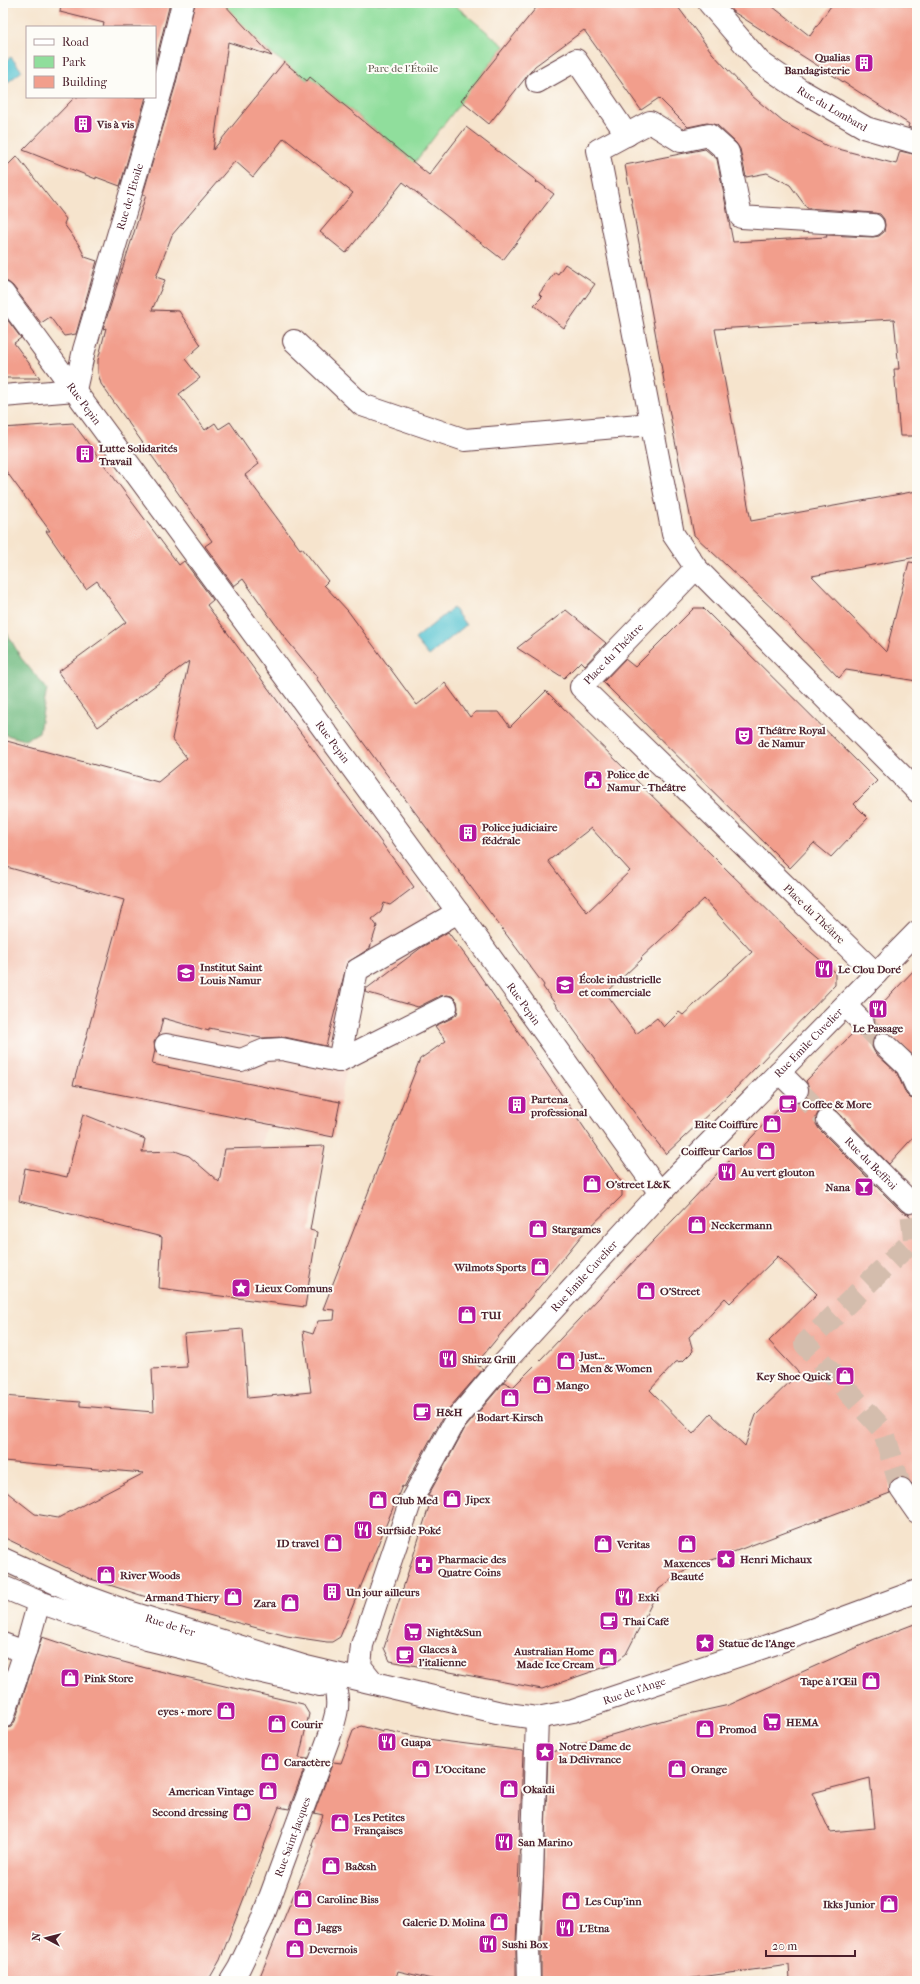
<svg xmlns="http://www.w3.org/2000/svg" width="920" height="1984" font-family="'IM FELL French Canon',serif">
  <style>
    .built { fill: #f6d2c3 }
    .green { fill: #90de9c; stroke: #6d7e64 }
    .forest { fill: #74bd84; stroke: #5f6e58 }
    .water { fill: #59c5d2; stroke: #52727e }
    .building { fill: #f29e8c; fill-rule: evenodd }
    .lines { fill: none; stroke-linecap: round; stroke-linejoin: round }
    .minor-tunnel { stroke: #d4bdad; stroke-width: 22; stroke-dasharray: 22 11; stroke-linecap: butt }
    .minor-casing { stroke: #643d43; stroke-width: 24 }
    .minor { stroke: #fff; stroke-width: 22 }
    .labels { text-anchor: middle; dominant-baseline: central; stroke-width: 4; stroke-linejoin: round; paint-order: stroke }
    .poi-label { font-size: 11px; font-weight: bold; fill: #4a1f2b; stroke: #fdfcf7; text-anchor: start }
    .park-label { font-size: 11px; fill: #5f584d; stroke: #fdfcf7 }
    .street-label { font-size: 11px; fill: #4a1f2b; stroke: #fdfcf7 }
  </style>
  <rect width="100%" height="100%" fill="#fdfcf7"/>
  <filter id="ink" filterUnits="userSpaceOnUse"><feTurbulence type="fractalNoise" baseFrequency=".025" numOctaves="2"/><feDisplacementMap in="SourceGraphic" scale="8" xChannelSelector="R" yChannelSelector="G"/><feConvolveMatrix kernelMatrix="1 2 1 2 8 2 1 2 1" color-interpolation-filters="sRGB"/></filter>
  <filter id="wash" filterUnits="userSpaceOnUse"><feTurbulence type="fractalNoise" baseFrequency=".012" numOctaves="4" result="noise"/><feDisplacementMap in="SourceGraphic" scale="16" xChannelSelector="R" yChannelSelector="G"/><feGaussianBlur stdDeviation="0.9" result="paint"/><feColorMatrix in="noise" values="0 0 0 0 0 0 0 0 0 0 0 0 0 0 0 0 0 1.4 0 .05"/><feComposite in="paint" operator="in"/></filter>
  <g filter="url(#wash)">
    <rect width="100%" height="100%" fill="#f6e4cd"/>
    <polygon class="built" points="276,687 449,924 391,970 378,966 364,977 333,1138 265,1128 239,1262 3,1198 3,738 158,781"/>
    <polygon class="green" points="222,3 452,3 504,46 409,170 407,156 310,77 307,80 264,48"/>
    <polygon class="forest" points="3,632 7,633 21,658 47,689 39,732 25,740 3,734"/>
    <g class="water">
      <polygon points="11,57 22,71 3,86 3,63"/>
      <polygon points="453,608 466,625 429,656 415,639"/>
    </g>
    <g id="blocks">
      <g class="building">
        <polygon points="61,3 170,3 155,64 155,27 103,27 104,23 60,12"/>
        <path d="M195,3H223L272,56L228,42L213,150L284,62L307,81L310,77L429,175L466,127L537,181L535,183L538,182L554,194L503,260L403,182L346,253L320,232L353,193L284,138L253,177L235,161L172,235L156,277L165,280L152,310L179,311L201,345L185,359L200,378L179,394L205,430L215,423L219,429L230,422L259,464L245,475L300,549L302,548L328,581L324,585L348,611L417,705L445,683L470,717L476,712H499L510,727L546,691L806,948L835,972V985L731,1093L666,1154L617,1090L543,987L544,985L376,760L316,678H318L286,639L243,579L234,586L205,546L212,541L101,384L98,373V360L106,328L103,329L146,195L143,194L175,87ZM591,828L630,871L587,912L548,861ZM704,899L752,952L683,1015L679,1012L664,1027L657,1018L636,1034L606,993L642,959L641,958Z"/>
        <polygon points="540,3 675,3 713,54 752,96 783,122 827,146 896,164 900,151 917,155 917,436 900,436 894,369 899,369 894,319 715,329 751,521 917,491 917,557 812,576 886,652 909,562 917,563 917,681 846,670 839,678 778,614 694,535 673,431 625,165 705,149 717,159 733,242 827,237 826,235 873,237 879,236 884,232 885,225 884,219 880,214 874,213 807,208 790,185 767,173 746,177 740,149 736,143 717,125 707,123 688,127 659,98 641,110 584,30 535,66 489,124 461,101"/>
        <polygon points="726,3 768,3 810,36 833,3 917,3 917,130 908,127 909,124 732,11"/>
        <polygon points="75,97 146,97 120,186 96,177 96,179 23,150"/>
        <polygon points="17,156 66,219 64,224 79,245 85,257 97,261 76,334 64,336 50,317 41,323 13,286 8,282 3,281 3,170"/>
        <polygon points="565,264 595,284 564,328 534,305 542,297 539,294 555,272 558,274"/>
        <polygon points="3,314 21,338 14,343 40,378 3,378"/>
        <polygon points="73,423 179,565 184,561 213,600 207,605 414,887 390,905 384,903 381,912 372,919 377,926 370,948 347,963 326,1046 284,1037 261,1038 209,1028 209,1031 163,1018 159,1035 154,1042 155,1050 152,1064 340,1102 333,1137 73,1085 124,900 3,866 3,740 158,782 187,758 172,739 189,661 98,727 58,672 126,622 97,581 86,589 46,531 50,531 3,467 3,428"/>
        <polygon points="694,608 703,608 877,781 854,804 868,818 831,857 814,843 790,868 603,682 625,659 635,667"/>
        <polygon points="566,610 606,643 585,665 581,661 564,678 517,648"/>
        <polygon points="448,932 474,967 622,1183 622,1196 582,1235 476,1364 483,1369 445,1413 404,1487 402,1486 340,1637 332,1642 327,1642 287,1636 171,1605 88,1578 3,1537 3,1489 35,1514 58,1518 144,1473 3,1461 3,1396 80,1402 80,1406 154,1412 152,1369 187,1367 184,1334 243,1329 248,1398 311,1392 303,1331 313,1334 318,1321 334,1320 335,1310 323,1309 420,1059 446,1041 435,1026 452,1018 457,1014 458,1008 457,1001 452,996 447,995 440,996 418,1007 365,992 366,989 422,947"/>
        <path d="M917,967V1059L887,1032H881L875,1035L872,1041V1047L875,1053L897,1073L906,1094L910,1098L917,1100V1133L889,1164L837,1111L831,1108H824L819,1111L816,1117V1124L819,1129L901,1211L908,1214L917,1224V1483L913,1485L906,1478L900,1477L894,1479L890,1484V1493L683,1571L659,1589L626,1654L611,1665L542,1689L390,1661L384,1648L432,1497L428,1496L465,1428L504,1382L513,1387L541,1359L788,1099L794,1102H800L806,1099L809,1093V1087L806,1081L854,1032L859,1035H866L872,1032L875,1026V1020L872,1014ZM778,1256L817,1294L769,1341L799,1373L756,1415L745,1446L711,1414L693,1434L650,1390L676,1362L683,1361L693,1351L689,1337L725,1298L730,1303Z"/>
        <polygon points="83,1114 145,1139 142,1152 175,1151 189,1156 219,1182 225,1149 325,1146 310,1230 317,1232 305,1307 159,1288 162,1237 19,1201 25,1168 67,1177"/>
        <path d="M917,1623V1981H790L789,1965L671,1981H541V1946L548,1753L671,1718L729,1705L875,1639ZM870,1778L875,1828L830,1832L812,1793Z"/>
        <polygon points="42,1637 93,1654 146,1668 303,1704 309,1714 299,1758 308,1759 289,1809 279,1807 220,1960 208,1981 3,1981 3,1729 11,1727 15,1721"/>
        <polygon points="361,1726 383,1732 383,1730 435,1740 523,1751 516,1945 516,1981 440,1981 398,1971 395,1981 258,1981 314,1846 312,1845 323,1815 314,1813 333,1762 341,1763 353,1731"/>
      </g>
    </g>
  </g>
  <g filter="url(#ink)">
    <use href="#blocks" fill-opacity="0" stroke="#643d43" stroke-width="1"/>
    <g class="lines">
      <g class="minor-tunnel">
        <polyline points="863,1023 884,1044"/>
        <polyline points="797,1090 828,1120"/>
        <polyline points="901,1489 883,1430 805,1344 914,1239 910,1202"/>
      </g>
      <g class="minor-casing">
        <g id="minor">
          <path id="s1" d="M709,3L760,62L802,91L866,128L917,143"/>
          <polyline points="537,82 576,60 627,135"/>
          <path id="s2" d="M3,293L458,912L660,1193"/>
          <polyline points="294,341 362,405 465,440 651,424"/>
          <path id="s3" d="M75,390L84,350L163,84L183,3"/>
          <polyline points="3,396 75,390"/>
          <polyline points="696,568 673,534 598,150 650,122 681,141 709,135 728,152 741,217 873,225"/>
          <path id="s4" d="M876,974L581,687L696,568L917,791"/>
          <polyline points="846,1006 863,1023"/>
          <polyline points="884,1044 907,1066 917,1088"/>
          <polyline points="166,1045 241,1060 265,1050 282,1049 339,1061 357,970 458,912"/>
          <polyline points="339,1061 446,1007"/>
          <polyline points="779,1072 797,1090"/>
          <path id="s5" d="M828,1120L910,1202L917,1199"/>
          <polyline points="901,1489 917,1512"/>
          <path id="s6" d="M3,1559L82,1595L129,1612L306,1667L501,1713L537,1718L573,1711L776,1643L917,1591"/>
          <polyline points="3,1587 39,1602 147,1639 213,1655 245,1668 320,1685"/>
          <polyline points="3,1644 25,1652"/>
          <path id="s7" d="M373,1682L360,1666L362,1645L410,1503L455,1421L503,1364L660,1193L917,932"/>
          <polyline points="3,1717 25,1652 39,1602"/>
          <path id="s8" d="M231,1981L239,1968L261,1922L331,1732C336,1715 340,1705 335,1688"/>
          <polyline points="529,1981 528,1946 532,1877 537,1718"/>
        </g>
      </g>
      <use href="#minor" class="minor"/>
    </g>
  </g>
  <defs>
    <g id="building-square" transform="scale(1)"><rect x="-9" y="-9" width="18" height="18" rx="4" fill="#b5179e" stroke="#fdfcf7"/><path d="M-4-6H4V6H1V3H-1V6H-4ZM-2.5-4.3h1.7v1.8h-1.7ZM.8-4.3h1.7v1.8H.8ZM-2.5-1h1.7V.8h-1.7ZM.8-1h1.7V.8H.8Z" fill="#fff"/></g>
    <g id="theatre-square" transform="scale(1)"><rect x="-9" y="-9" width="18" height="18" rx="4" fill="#b5179e" stroke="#fdfcf7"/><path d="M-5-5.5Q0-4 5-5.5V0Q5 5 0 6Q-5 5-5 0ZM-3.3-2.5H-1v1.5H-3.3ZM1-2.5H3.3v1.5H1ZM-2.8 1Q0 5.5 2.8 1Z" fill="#fff"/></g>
    <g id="civic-square" transform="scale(1)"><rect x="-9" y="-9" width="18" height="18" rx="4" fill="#b5179e" stroke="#fdfcf7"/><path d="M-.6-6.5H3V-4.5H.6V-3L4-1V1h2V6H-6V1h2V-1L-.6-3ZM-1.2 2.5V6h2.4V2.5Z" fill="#fff"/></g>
    <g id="restaurant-square" transform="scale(1)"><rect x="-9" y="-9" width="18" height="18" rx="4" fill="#b5179e" stroke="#fdfcf7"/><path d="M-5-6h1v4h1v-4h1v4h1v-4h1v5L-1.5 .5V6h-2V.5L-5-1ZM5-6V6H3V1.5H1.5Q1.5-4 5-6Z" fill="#fff"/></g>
    <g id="school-square" transform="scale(1)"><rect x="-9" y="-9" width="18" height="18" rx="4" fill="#b5179e" stroke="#fdfcf7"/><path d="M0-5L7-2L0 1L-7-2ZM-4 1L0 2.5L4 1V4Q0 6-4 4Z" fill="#fff"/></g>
    <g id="cafe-square" transform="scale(1)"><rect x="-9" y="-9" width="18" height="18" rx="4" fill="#b5179e" stroke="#fdfcf7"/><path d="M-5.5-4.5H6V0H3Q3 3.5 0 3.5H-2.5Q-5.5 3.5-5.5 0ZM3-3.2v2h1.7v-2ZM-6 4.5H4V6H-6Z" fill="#fff"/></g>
    <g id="shop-square" transform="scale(1)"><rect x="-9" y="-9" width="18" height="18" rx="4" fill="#b5179e" stroke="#fdfcf7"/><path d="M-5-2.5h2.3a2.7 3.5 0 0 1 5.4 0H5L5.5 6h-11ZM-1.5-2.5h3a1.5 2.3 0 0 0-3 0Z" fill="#fff"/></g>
    <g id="bar-square" transform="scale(1)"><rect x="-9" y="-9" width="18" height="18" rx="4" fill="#b5179e" stroke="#fdfcf7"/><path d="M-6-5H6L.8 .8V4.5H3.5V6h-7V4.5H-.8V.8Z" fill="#fff"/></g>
    <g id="sight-square" transform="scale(1)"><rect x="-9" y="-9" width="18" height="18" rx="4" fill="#b5179e" stroke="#fdfcf7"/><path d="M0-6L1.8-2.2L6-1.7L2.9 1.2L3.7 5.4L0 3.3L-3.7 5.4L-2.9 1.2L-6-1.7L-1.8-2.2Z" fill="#fff"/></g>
    <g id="pharmacy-square" transform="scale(1)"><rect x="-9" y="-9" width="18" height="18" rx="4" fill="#b5179e" stroke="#fdfcf7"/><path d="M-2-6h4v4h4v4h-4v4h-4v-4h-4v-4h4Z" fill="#fff"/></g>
    <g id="supermarket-square" transform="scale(1)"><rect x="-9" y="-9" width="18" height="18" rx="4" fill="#b5179e" stroke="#fdfcf7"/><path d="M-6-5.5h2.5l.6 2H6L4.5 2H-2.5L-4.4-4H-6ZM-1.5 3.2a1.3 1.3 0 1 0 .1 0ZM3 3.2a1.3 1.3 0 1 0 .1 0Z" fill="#fff"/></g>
  </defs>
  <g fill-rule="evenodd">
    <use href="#building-square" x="864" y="63"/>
    <use href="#building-square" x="83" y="124"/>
    <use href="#building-square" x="85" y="454"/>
    <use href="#theatre-square" x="744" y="736"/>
    <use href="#civic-square" x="593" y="780"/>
    <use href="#building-square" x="468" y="833"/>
    <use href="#restaurant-square" x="824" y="969"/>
    <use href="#school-square" x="186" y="973"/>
    <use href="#school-square" x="565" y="985"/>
    <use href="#restaurant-square" x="878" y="1009"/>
    <use href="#cafe-square" x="788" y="1104"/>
    <use href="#building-square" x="517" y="1105"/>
    <use href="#shop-square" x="772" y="1124"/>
    <use href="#shop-square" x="766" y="1151"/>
    <use href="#restaurant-square" x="727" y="1172"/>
    <use href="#shop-square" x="592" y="1184"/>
    <use href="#bar-square" x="864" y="1187"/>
    <use href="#shop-square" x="697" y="1225"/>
    <use href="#shop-square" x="538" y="1229"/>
    <use href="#shop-square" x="540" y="1267"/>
    <use href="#sight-square" x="241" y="1288"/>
    <use href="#shop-square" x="646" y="1291"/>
    <use href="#shop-square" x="467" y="1315"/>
    <use href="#restaurant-square" x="448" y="1359"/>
    <use href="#shop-square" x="566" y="1361"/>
    <use href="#shop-square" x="845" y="1376"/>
    <use href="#shop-square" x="542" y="1385"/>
    <use href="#shop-square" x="510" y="1398"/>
    <use href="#cafe-square" x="422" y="1412"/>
    <use href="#shop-square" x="452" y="1499"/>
    <use href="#shop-square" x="378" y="1500"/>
    <use href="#restaurant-square" x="363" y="1530"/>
    <use href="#shop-square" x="333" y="1543"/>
    <use href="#shop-square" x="603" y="1544"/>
    <use href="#shop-square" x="687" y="1544"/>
    <use href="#sight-square" x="726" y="1559"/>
    <use href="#pharmacy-square" x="424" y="1565"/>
    <use href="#shop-square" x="106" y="1575"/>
    <use href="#building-square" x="332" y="1592"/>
    <use href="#shop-square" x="233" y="1597"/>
    <use href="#restaurant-square" x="624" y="1597"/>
    <use href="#shop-square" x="290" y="1603"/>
    <use href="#cafe-square" x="609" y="1621"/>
    <use href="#supermarket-square" x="413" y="1632"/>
    <use href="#sight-square" x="705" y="1643"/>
    <use href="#cafe-square" x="405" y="1655"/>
    <use href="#shop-square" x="608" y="1657"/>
    <use href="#shop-square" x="70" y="1678"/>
    <use href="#shop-square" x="871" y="1681"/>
    <use href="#shop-square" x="226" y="1711"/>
    <use href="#supermarket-square" x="772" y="1722"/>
    <use href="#shop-square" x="277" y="1724"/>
    <use href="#shop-square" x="705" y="1729"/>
    <use href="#restaurant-square" x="387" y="1742"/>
    <use href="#sight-square" x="545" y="1752"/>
    <use href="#shop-square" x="270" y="1762"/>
    <use href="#shop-square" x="421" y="1769"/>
    <use href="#shop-square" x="677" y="1769"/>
    <use href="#shop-square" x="509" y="1789"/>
    <use href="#shop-square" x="268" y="1791"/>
    <use href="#shop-square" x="242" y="1812"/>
    <use href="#shop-square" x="340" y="1823"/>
    <use href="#restaurant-square" x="504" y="1842"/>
    <use href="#shop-square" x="331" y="1866"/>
    <use href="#shop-square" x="303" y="1899"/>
    <use href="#shop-square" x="571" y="1901"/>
    <use href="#shop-square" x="889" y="1904"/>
    <use href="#shop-square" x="499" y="1922"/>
    <use href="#shop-square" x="303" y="1927"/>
    <use href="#restaurant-square" x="565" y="1928"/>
    <use href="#restaurant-square" x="488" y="1944"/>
    <use href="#shop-square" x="295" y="1949"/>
  </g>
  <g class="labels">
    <g class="poi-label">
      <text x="850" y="57" text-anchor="end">Qualias<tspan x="850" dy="13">Bandagisterie</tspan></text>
      <text x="97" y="124">Vis à vis</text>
      <text x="99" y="448">Lutte Solidarités<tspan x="99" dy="13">Travail</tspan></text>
      <text x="758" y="730">Théâtre Royal<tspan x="758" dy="13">de Namur</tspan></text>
      <text x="607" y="774">Police de<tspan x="607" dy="13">Namur - Théâtre</tspan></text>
      <text x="482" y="827">Police judiciaire<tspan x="482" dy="13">fédérale</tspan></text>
      <text x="200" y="967">Institut Saint<tspan x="200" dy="13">Louis Namur</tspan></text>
      <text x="838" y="969">Le Clou Doré</text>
      <text x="579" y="979">École industrielle<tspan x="579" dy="13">et commerciale</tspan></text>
      <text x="878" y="1028" text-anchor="middle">Le Passage</text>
      <text x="531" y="1099">Partena<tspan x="531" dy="13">professional</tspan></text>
      <text x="802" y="1104">Coffee &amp; More</text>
      <text x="758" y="1124" text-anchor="end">Elite Coiffure</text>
      <text x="752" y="1151" text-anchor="end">Coiffeur Carlos</text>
      <text x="741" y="1172">Au vert glouton</text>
      <text x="606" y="1184">O'street L&amp;K</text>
      <text x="850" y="1187" text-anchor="end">Nana</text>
      <text x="711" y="1225">Neckermann</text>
      <text x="552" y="1229">Stargames</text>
      <text x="526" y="1267" text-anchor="end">Wilmots Sports</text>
      <text x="255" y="1288">Lieux Communs</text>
      <text x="660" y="1291">O'Street</text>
      <text x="481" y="1315">TUI</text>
      <text x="580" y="1355">Just...<tspan x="580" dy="13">Men &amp; Women</tspan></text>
      <text x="462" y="1359">Shiraz Grill</text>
      <text x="831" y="1376" text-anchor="end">Key Shoe Quick</text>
      <text x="556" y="1385">Mango</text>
      <text x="436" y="1412">H&amp;H</text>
      <text x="510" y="1417" text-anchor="middle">Bodart-Kirsch</text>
      <text x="466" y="1499">Jipex</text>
      <text x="392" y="1500">Club Med</text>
      <text x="377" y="1530">Surfside Poké</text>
      <text x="319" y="1543" text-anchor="end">ID travel</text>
      <text x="617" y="1544">Veritas</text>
      <text x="438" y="1559">Pharmacie des<tspan x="438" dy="13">Quatre Coins</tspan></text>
      <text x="740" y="1559">Henri Michaux</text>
      <text x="687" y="1563" text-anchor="middle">Maxences<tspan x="687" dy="13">Beauté</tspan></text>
      <text x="120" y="1575">River Woods</text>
      <text x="346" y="1592">Un jour ailleurs</text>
      <text x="219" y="1597" text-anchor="end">Armand Thiery</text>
      <text x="638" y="1597">Exki</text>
      <text x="276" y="1603" text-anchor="end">Zara</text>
      <text x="623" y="1621">Thai Café</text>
      <text x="427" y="1632">Night&amp;Sun</text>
      <text x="719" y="1643">Statue de l'Ange</text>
      <text x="419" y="1649">Glaces à<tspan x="419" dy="13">l'italienne</tspan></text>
      <text x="594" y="1651" text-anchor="end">Australian Home<tspan x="594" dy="13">Made Ice Cream</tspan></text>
      <text x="84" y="1678">Pink Store</text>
      <text x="857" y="1681" text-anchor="end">Tape à l'Œil</text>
      <text x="212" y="1711" text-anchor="end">eyes + more</text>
      <text x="786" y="1722">HEMA</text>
      <text x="291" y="1724">Courir</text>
      <text x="719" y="1729">Promod</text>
      <text x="401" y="1742">Guapa</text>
      <text x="559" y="1746">Notre Dame de<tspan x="559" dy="13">la Délivrance</tspan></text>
      <text x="284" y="1762">Caractère</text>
      <text x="435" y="1769">L'Occitane</text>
      <text x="691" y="1769">Orange</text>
      <text x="523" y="1789">Okaïdi</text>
      <text x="254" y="1791" text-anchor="end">American Vintage</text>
      <text x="228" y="1812" text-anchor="end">Second dressing</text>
      <text x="354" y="1817">Les Petites<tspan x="354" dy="13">Françaises</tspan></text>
      <text x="518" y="1842">San Marino</text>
      <text x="345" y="1866">Ba&amp;sh</text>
      <text x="317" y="1899">Caroline Biss</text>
      <text x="585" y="1901">Les Cup'inn</text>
      <text x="875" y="1904" text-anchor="end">Ikks Junior</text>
      <text x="485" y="1922" text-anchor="end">Galerie D. Molina</text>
      <text x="317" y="1927">Jaggs</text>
      <text x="579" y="1928">L'Etna</text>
      <text x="502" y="1944">Sushi Box</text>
      <text x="309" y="1949">Devernois</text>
    </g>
    <g class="park-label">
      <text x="403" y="68">Parc de l'Étoile</text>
    </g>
    <g class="street-label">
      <text stroke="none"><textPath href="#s1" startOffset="164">Rue du Lombard</textPath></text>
      <text stroke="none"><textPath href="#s3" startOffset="201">Rue de l'Etoile</textPath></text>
      <text stroke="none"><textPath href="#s2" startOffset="137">Rue Pepin</textPath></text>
      <text stroke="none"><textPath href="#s4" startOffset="458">Place du Théâtre</textPath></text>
      <text stroke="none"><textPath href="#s2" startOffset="557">Rue Pepin</textPath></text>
      <text transform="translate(814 914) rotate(44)">Place du Théâtre</text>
      <text stroke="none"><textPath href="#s2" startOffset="881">Rue Pepin</textPath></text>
      <text stroke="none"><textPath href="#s7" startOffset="803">Rue Emile Cuvelier</textPath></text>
      <text stroke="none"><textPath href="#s5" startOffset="61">Rue du Beffroi</textPath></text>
      <text stroke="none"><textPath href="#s7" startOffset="479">Rue Emile Cuvelier</textPath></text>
      <text stroke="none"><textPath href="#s6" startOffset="180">Rue de Fer</textPath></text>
      <text stroke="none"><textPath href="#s6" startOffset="660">Rue de l'Ange</textPath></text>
      <text stroke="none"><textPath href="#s8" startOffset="157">Rue Saint-Jacques</textPath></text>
    </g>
  </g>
  <rect width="920" height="1984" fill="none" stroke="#fdfcf7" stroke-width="16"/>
  <rect x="26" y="26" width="130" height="72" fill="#fdfcf7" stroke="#b5a4a5"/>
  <rect x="34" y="39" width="20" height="6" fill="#ffffff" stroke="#b5a4a5"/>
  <text x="62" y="46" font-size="12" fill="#4a1f2b">Road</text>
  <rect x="34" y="56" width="20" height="12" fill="#90de9c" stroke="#b5a4a5"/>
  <text x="62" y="66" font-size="12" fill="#4a1f2b">Park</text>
  <rect x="34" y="76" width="20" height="12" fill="#f29e8c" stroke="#b5a4a5"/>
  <text x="62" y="86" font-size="12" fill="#4a1f2b">Building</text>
  <g transform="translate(46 1938) rotate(277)" stroke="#fdfcf7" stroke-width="3" paint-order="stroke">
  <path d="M0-3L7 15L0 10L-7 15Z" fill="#4a1f2b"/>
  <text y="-6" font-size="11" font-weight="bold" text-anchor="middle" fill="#4a1f2b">N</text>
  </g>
  <path d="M766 1950v6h89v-6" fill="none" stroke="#4a1f2b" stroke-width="2"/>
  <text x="772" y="1950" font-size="12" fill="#4a1f2b" stroke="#fdfcf7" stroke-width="3" paint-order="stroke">20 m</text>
</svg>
